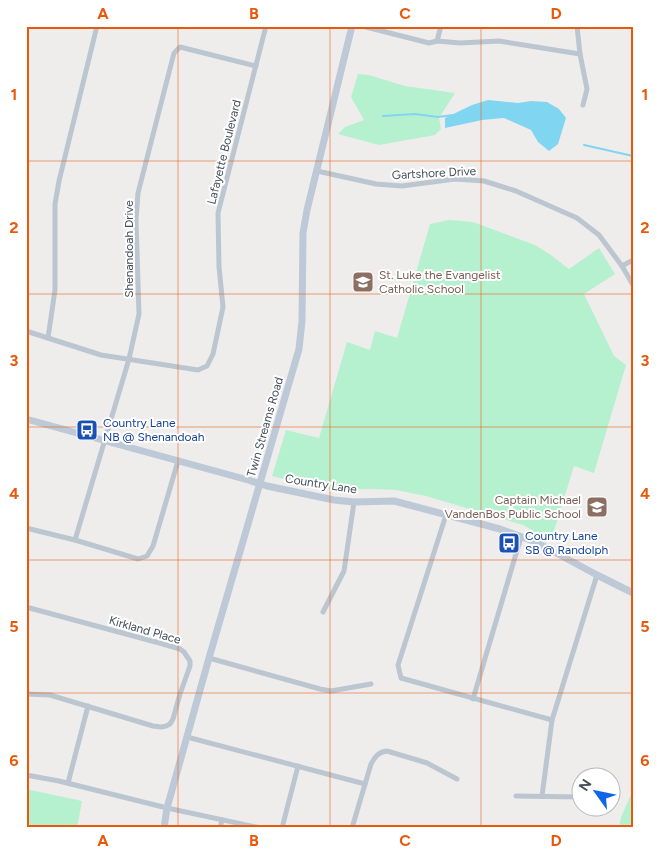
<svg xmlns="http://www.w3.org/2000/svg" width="659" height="854" font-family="Figtree,sans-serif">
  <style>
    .green { fill: #b6f1cf }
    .water { fill: #80d6f1 }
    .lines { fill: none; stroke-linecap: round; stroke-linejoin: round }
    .stream { stroke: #80d6f1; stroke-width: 2 }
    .street { stroke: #bcc6d0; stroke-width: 5 }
    .secondary { stroke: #bdc9d7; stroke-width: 7 }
    .grid { fill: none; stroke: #e8590c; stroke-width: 1; stroke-opacity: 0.55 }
    .labels { text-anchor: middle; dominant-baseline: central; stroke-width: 4; stroke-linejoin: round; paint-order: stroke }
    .street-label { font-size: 12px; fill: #444f5b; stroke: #fff }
    .education-label { font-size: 12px; fill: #785e54; stroke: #fff; text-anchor: start }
    .transit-label { font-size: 12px; fill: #164399; stroke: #fff; text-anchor: start }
    .neatline { fill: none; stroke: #e8590c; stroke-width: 2 }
    .grid-label { font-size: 16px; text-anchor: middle; font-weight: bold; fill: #e8590c }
  </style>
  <rect width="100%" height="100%" fill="#efecec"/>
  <g class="green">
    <polygon points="358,74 369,75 405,86 455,93 439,118 441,129 435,135 379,145 338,134 345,127 364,120 351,97"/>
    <polygon points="449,220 473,222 535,245 551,255 569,269 599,248 615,274 584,294 614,356 626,365 594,473 574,466 551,541 523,525 426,496 396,490 370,489 339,490 319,488 272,476 286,430 319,438 347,342 370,350 375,331 397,338 430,224"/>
    <polygon points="26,789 82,801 77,828 26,828"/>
    <polygon points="633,790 633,828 619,828 621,817"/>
  </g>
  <polygon class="water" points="488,100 518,103 531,101 547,102 559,109 566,118 558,144 549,151 538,142 531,130 504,118 482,120 445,128 445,118 472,105"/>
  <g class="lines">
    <g class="stream">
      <polyline points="383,116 415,114 438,117 453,115"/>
      <polyline points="584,145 633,156"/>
    </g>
    <g class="street">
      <polyline points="362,26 429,43 437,41 460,43 499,41 580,54"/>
      <polyline points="577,26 580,54 587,89 583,105"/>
      <polyline points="437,41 441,26"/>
      <polyline points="317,171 376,184 402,186 455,179 484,181 516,191 577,218 599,235 622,266 633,285"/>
      <polyline points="622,266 633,260"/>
      <polyline points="26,331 101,355 198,370 207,366 213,354 223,307 219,267 218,213 266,26"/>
      <polyline points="48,338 55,290 55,204 59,181 97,26"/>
      <polyline points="446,515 398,665 401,678 552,720 597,575"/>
      <polyline points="26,528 75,540 138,559 147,556 153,546 178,461"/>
      <polyline points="75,540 129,359 139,314 136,220 138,193 174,53 180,47 256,66"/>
      <polyline points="26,607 163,644 180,649 184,652 190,661 190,666 180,694 173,719 170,724 166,726 161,727 153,726 50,695 26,694"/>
      <polyline points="323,612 344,571 354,502"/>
      <polyline points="209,658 320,689 331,691 371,684"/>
      <polyline points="473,699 521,537"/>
      <polyline points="187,737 365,784"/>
      <polyline points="26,775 59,781 167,808 261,828"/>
      <polyline points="68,783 88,706"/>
      <polyline points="516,796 582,797"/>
      <polyline points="542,796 552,720"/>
      <polyline points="220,828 222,820"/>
      <polyline points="282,828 298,766"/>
      <path d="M352,828L371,764C375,757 378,752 387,751L427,763L457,779"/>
    </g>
    <g class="secondary">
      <polyline points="26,419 248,480 267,486 334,500 354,502 394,501 500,529 536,542 597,575 633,593"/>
      <polyline points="164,828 167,808 209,658 299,349 302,321 303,233 307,210 352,26"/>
    </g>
  </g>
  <path class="grid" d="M178,26V828M330,26V828M481,26V828M26,161H633M26,294H633M26,427H633M26,560H633M26,693H633"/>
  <defs>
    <g id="school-square" transform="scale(1.125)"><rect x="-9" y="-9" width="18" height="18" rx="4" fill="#8d6e63" stroke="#fff"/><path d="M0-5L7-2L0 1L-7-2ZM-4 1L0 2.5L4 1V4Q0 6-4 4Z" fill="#fff"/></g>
    <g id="bus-square" transform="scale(1.125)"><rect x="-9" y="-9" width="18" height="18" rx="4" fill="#1a4fb4" stroke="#fff"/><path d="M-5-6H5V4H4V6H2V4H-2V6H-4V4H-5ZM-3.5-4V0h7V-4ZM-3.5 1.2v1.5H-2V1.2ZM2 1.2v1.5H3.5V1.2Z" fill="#fff"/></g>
  </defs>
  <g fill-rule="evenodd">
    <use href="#school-square" x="363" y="282"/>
    <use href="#bus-square" x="87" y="430"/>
    <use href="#school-square" x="597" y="507"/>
    <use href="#bus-square" x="509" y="543"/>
  </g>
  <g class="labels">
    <g class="street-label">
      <text transform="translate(224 152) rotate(-76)">Lafayette Boulevard</text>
      <text transform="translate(434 173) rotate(-3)">Gartshore Drive</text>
      <text transform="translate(129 249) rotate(-90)">Shenandoah Drive</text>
      <text transform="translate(265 427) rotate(-74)">Twin Streams Road</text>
      <text transform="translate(321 484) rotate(9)">Country Lane</text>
      <text transform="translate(145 630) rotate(16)">Kirkland Place</text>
    </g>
    <g class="education-label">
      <text x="379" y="275">St. Luke the Evangelist<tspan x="379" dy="14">Catholic School</tspan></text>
      <text x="581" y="500" text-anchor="end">Captain Michael<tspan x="581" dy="14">VandenBos Public School</tspan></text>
    </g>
    <g class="transit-label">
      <text x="103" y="423">Country Lane<tspan x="103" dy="14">NB @ Shenandoah</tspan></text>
      <text x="525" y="536">Country Lane<tspan x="525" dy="14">SB @ Randolph</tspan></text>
    </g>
  </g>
  <rect width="659" height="854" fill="none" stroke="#ffffff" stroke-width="55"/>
  <g transform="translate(596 792) rotate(303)"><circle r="24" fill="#ffffff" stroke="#b4b9bd"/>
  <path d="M0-4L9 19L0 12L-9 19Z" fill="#0d65e9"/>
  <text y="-8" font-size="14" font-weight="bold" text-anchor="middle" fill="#444f5b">N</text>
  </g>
  <rect x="28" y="28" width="604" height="798" class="neatline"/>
  <g class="grid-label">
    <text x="103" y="19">A</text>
    <text x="254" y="19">B</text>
    <text x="405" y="19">C</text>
    <text x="556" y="19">D</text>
    <text x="14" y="100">1</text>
    <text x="645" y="100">1</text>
    <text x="14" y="233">2</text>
    <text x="645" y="233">2</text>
    <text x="14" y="366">3</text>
    <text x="645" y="366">3</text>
    <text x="14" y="499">4</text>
    <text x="645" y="499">4</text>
    <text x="14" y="632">5</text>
    <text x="645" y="632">5</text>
    <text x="14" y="766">6</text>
    <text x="645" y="766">6</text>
    <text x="103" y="846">A</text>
    <text x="254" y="846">B</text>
    <text x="405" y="846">C</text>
    <text x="556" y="846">D</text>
  </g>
</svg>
